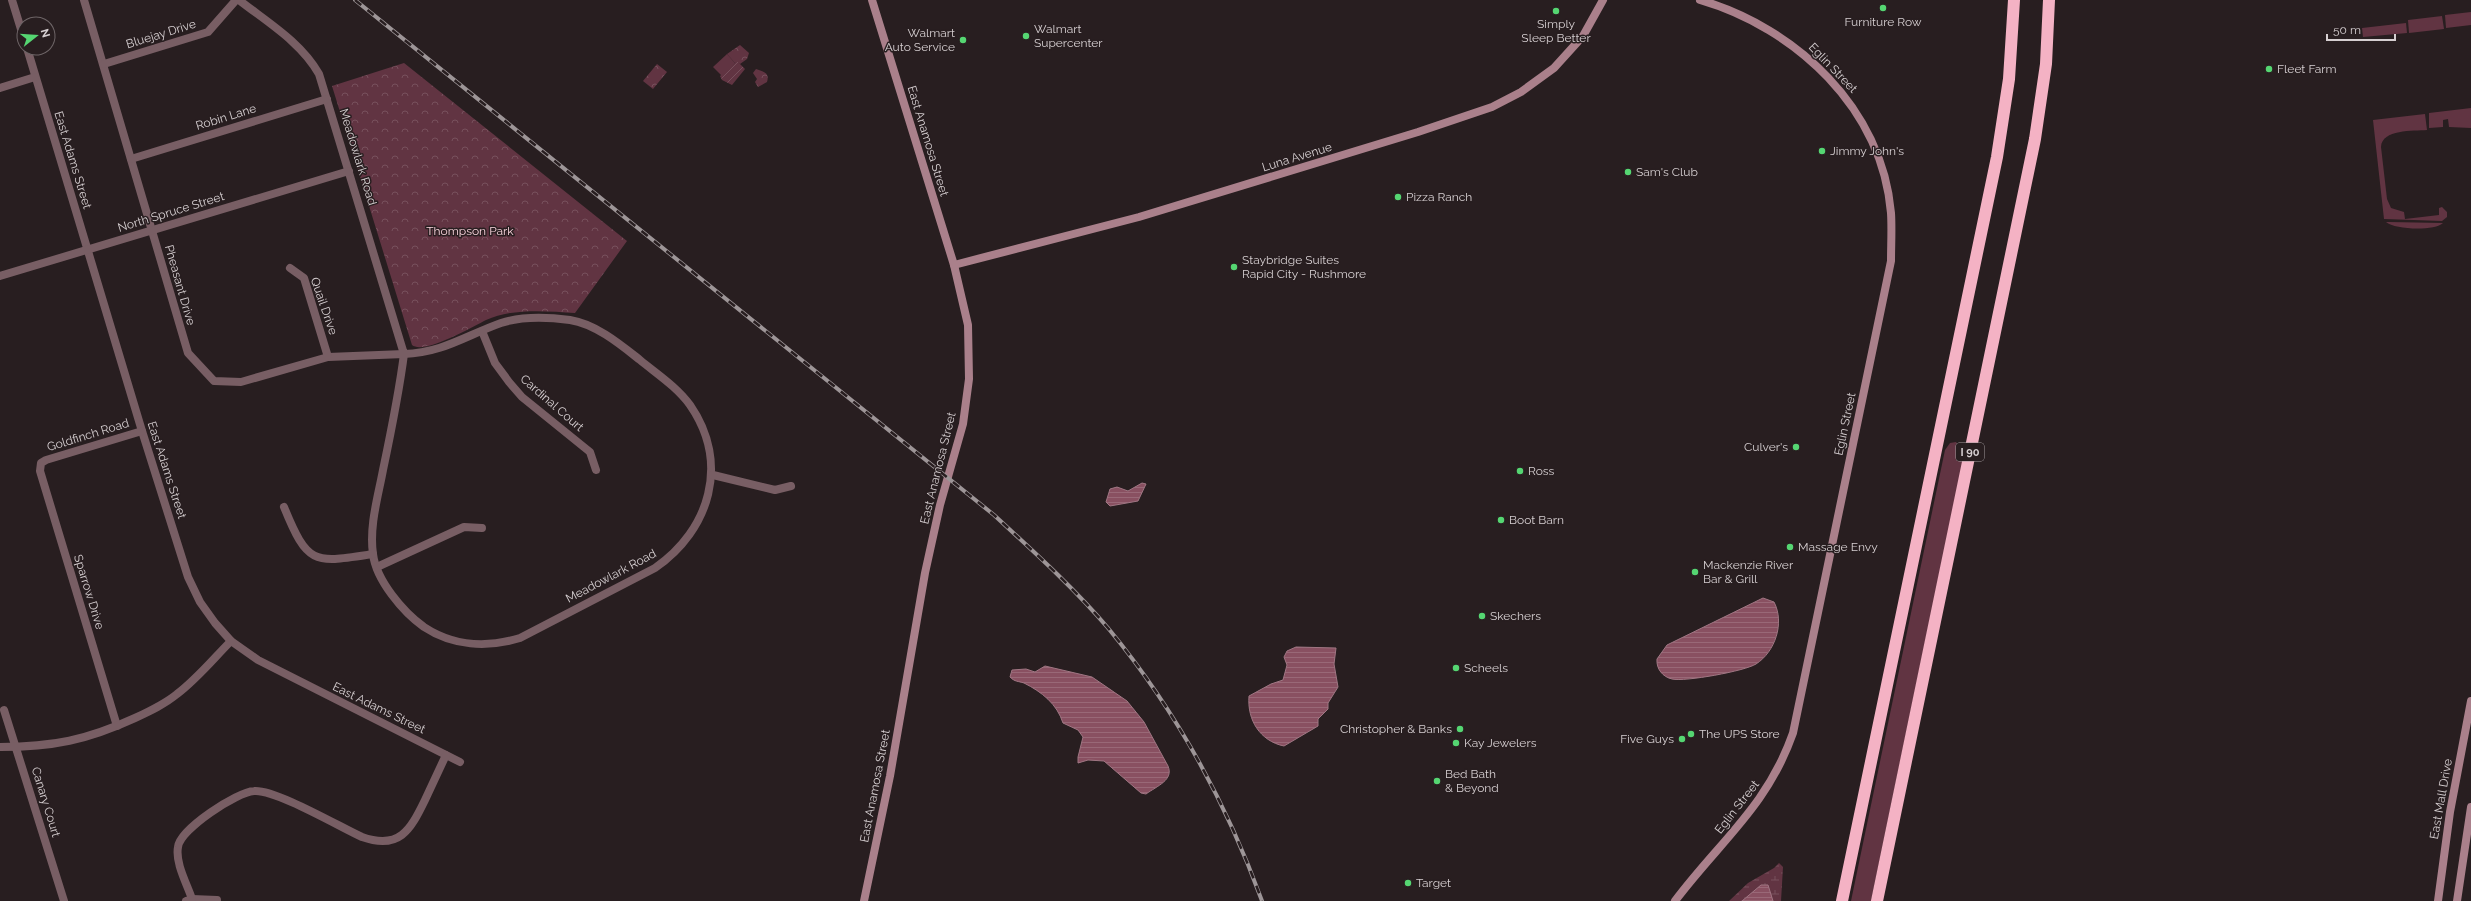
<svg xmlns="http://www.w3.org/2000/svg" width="2471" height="901" font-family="Raleway,sans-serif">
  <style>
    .grass { fill: #613442 }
    .wetland { fill: url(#wetland-marsh) }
    .park { fill: url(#park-crowns) }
    .garden { fill: url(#garden-furrows) }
    .water { fill: url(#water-rules); stroke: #a07683 }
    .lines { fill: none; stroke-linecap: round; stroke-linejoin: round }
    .street { stroke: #785e64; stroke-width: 8 }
    .secondary { stroke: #aa808b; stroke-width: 8 }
    .highway { stroke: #f4b2c4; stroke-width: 12 }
    .rail-casing { stroke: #9d9597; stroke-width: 4 }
    .rail { stroke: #281e20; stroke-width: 2.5; stroke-dasharray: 8; stroke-linecap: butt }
    .poi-dot { fill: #55d672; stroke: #281e20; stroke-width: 1.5 }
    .labels { text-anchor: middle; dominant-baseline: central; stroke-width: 3; stroke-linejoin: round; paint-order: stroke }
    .shield { fill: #281e20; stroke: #a29a9c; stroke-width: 1 }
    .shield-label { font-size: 11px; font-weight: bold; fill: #d6cfd1 }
    .poi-label { font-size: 12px; fill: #d6cfd1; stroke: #281e20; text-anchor: start }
    .street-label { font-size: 12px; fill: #d6cfd1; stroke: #281e20 }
    .park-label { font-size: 12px; fill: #fbd5de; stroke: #281e20 }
  </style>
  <defs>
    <pattern id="wetland-marsh" width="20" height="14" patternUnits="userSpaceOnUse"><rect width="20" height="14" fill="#613442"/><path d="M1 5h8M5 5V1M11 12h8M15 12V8" fill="none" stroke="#77505c"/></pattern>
    <pattern id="park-crowns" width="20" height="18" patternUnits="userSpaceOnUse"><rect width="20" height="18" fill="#613442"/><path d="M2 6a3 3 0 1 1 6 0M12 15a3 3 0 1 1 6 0" fill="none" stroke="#77505c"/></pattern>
    <pattern id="garden-furrows" width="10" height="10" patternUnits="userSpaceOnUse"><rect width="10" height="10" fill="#613442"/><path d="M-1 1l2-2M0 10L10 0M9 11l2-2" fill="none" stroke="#77505c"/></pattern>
    <pattern id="water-rules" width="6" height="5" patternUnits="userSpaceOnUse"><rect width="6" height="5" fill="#895061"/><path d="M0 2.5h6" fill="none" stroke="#996877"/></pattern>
  </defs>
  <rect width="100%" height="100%" fill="#281e20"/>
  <g class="grass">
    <polygon points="2471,12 2471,25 2446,28 2445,15"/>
    <polygon points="2442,16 2444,29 2409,33 2408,20"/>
    <polygon points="2406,23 2407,33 2363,37 2362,28"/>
    <polygon points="727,54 735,63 722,76 713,67"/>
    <polygon points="2471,108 2471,128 2449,127 2448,119 2443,120 2443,127 2429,128 2429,113"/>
    <path d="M2425,114L2427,130C2413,131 2382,129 2381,147L2387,199L2391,208L2404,212L2405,219L2439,215V208L2442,207L2447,212V217L2442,221L2384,219L2373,120Z"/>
    <path d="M2386,222H2389L2443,223C2435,231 2395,230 2386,222Z"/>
    <polygon points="1956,442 1964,455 1871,901 1851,901 1945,450 1950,443"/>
  </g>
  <polygon class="wetland" points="1779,863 1783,867 1781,901 1729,901 1748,883 1774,868"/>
  <g class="park">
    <polygon points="740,45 749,53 747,59 740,64 737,62 735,63 727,54"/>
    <path d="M404,63L627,241L575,313C546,311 512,308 486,320C472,327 424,355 412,345L332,86Z"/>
    <polygon points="657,64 667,72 653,89 643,81"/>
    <path d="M756,69C763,72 770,72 767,82L758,87L755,82L757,79L753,73Z"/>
  </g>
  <polygon class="garden" points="737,61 745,69 732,85 722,80 720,76"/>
  <g class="water">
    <polygon points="1142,483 1146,484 1138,501 1110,506 1106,502 1110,489 1117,487 1128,491"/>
    <path d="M1763,598L1774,602C1785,623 1775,652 1756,664C1745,671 1685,682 1672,679C1663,677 1656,669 1657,659L1667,645Z"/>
    <path d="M1296,647L1336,648L1334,664L1338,687L1328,703V709L1318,719V726L1284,746C1260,741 1247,720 1249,696L1271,684L1283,680L1287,665L1284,657L1287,651Z"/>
    <path d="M1045,666L1092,677L1127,701L1144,722L1168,766C1174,780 1157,786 1146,794L1141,793L1104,761L1088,760L1078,763V757L1083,737L1078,730L1063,723C1057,704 1042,692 1024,683C1018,681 1015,682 1010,677L1012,670L1026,669L1035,672Z"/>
    <polygon points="1761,885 1768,885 1773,901 1742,901"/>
  </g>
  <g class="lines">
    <g class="street">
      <polyline points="12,0 24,39"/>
      <path d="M84,0L188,353L214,381L241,382L328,357L404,354C399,393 391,432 383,470C378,497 369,526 373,554C376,580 403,612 424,627C453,646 487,648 520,638L655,568C710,530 730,463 690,405C677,387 657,374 640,360C621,345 596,324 570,320C548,317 522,316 501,323C467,335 442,353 404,354L319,74C301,42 267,22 239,0"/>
      <polyline points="27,48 142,431 188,577 200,602 215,623 231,641 258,660 460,762"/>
      <polyline points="104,64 208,32 236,0"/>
      <polyline points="0,88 35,77"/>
      <polyline points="131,159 327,99"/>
      <polyline points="290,268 304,278 328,357"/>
      <polyline points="0,276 349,171"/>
      <polyline points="482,331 495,363 509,382 522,397 590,452 596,470"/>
      <polyline points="713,475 775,490 791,486"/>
      <path d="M284,507C308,566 314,563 373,554"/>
      <polyline points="377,567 464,527 482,528"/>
      <polyline points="4,710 64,901"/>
      <polyline points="117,726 40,471 41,463 46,460 142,431"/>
      <path d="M0,747C53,747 87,740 135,718C150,711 165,704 177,694C197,679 214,658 231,641"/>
      <polyline points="192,899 217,900"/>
      <path d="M186,901L192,899C187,884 175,863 178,847C180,829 237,792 254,791C275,789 340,827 362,837C399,850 410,831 425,800C432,785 439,770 446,755"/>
    </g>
    <g class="secondary">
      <polyline points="954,265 1139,217 1418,132 1492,107 1521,92 1554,68 1583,36 1603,0"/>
      <polyline points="864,901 890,776 925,573 940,505 963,424 969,379 968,325 954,265 872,0"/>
      <path d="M1675,901C1720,841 1767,807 1793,733L1891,261C1891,245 1892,229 1891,213C1882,108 1796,28 1700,0"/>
      <polyline points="2438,901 2450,812 2471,701"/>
      <polyline points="2457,901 2471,807"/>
    </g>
    <g class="highway">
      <polyline points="1842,901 1997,157 2009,79 2014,0"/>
      <polyline points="1877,901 2035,139 2046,64 2049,0"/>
    </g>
    <g class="rail-casing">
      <path id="rail" d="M355,0L994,515C1033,551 1073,587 1108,628C1175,709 1226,802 1262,901"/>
    </g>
    <use href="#rail" class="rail"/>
  </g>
  <g class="poi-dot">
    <circle cx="1883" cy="8" r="4"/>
    <circle cx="1556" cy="11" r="4"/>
    <circle cx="1026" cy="36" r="4"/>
    <circle cx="963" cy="40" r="4"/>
    <circle cx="2269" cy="69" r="4"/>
    <circle cx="1822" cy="151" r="4"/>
    <circle cx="1628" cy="172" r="4"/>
    <circle cx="1398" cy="197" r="4"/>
    <circle cx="1234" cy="267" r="4"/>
    <circle cx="1796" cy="447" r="4"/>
    <circle cx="1520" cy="471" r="4"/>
    <circle cx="1501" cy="520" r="4"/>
    <circle cx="1790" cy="547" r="4"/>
    <circle cx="1695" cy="572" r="4"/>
    <circle cx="1482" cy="616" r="4"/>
    <circle cx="1456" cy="668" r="4"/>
    <circle cx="1460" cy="729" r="4"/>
    <circle cx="1691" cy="734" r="4"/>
    <circle cx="1682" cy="739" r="4"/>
    <circle cx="1456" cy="743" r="4"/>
    <circle cx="1437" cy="781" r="4"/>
    <circle cx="1408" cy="883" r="4"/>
  </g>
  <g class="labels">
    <rect class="shield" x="1956" y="443" width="28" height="18" rx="3"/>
    <g class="shield-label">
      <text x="1970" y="452">I 90</text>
    </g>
    <g class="poi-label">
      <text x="1883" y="22" text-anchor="middle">Furniture Row</text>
      <text x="1556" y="24" text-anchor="middle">Simply<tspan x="1556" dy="14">Sleep Better</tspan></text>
      <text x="1034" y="29">Walmart<tspan x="1034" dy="14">Supercenter</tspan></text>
      <text x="955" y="33" text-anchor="end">Walmart<tspan x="955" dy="14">Auto Service</tspan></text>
      <text x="2277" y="69">Fleet Farm</text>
      <text x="1830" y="151">Jimmy John's</text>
      <text x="1636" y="172">Sam's Club</text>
      <text x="1406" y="197">Pizza Ranch</text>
      <text x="1242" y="260">Staybridge Suites<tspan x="1242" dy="14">Rapid City - Rushmore</tspan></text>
      <text x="1788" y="447" text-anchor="end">Culver's</text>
      <text x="1528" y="471">Ross</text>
      <text x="1509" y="520">Boot Barn</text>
      <text x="1798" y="547">Massage Envy</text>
      <text x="1703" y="565">Mackenzie River<tspan x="1703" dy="14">Bar &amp; Grill</tspan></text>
      <text x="1490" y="616">Skechers</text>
      <text x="1464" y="668">Scheels</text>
      <text x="1452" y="729" text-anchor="end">Christopher &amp; Banks</text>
      <text x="1699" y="734">The UPS Store</text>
      <text x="1674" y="739" text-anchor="end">Five Guys</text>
      <text x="1464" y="743">Kay Jewelers</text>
      <text x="1445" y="774">Bed Bath<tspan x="1445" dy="14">&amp; Beyond</tspan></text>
      <text x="1416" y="883">Target</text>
    </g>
    <g class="street-label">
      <text transform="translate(161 34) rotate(-17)">Bluejay Drive</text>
      <text transform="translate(1833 68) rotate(46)">Eglin Street</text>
      <text transform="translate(226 117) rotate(-17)">Robin Lane</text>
      <text transform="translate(928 141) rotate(73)">East Anamosa Street</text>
      <text transform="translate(358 157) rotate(73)">Meadowlark Road</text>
      <text transform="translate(1297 157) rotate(-17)">Luna Avenue</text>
      <text transform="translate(73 160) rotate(73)">East Adams Street</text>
      <text transform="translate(171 212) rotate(-17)">North Spruce Street</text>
      <text transform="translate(180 285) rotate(74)">Pheasant Drive</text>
      <text transform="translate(324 306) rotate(71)">Quail Drive</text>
      <text transform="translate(552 403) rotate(41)">Cardinal Court</text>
      <text transform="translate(1845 424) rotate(-78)">Eglin Street</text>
      <text transform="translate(88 435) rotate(-17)">Goldfinch Road</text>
      <text transform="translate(938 468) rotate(-76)">East Anamosa Street</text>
      <text transform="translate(167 470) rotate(72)">East Adams Street</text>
      <text transform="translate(611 576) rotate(-28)">Meadowlark Road</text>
      <text transform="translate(89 592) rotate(73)">Sparrow Drive</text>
      <text transform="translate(379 708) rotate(26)">East Adams Street</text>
      <text transform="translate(875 786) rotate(-79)">East Anamosa Street</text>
      <text transform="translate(2441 799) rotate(-80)">East Mall Drive</text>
      <text transform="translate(46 802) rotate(73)">Canary Court</text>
      <text transform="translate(1737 807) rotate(-52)">Eglin Street</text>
    </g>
    <g class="park-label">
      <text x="470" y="231">Thompson Park</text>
    </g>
  </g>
  <g transform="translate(36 36) rotate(73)"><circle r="19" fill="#281e20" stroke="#6e6567"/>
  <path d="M0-3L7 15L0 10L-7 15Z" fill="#55d672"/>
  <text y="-6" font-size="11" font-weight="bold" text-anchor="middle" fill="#d6cfd1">N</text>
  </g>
  <path d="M2327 34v6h68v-6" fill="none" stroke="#d6cfd1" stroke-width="2"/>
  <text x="2333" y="34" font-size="12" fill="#d6cfd1" stroke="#281e20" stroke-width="3" paint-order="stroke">50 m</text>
</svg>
